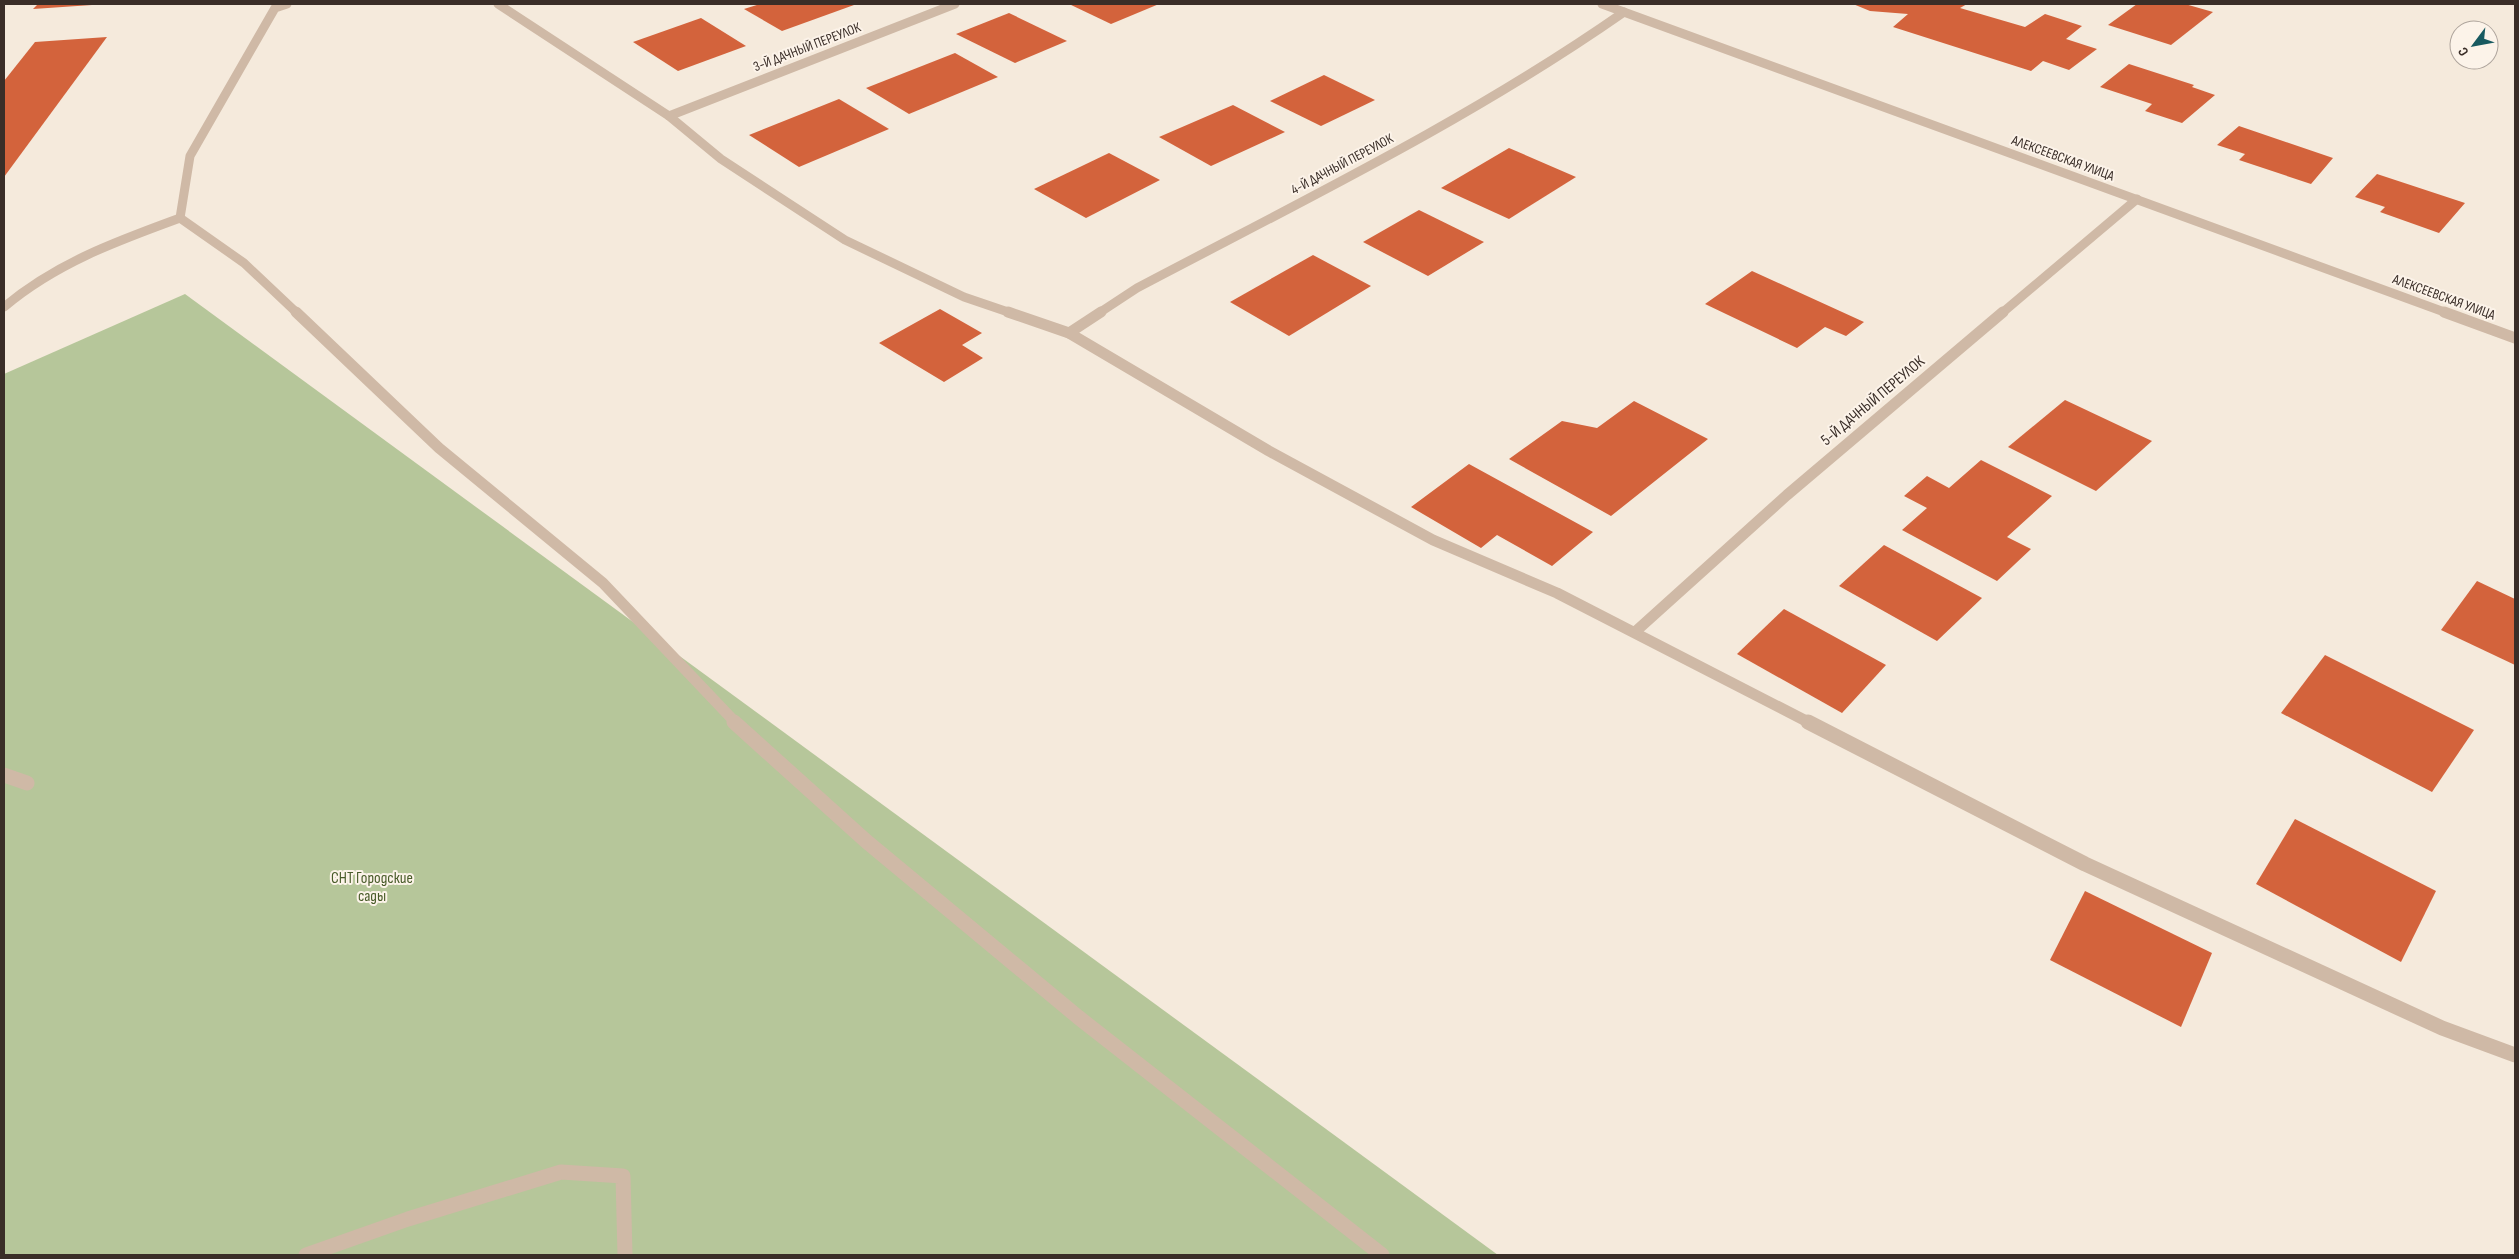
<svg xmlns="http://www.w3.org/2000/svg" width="2519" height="1259" font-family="'Sofia Sans Condensed',sans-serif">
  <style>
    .green { fill: #b6c69a }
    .building { fill: #d3633c }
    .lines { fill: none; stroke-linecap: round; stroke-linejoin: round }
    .lane-far2 { stroke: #cfb9a6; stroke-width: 9 }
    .lane-far1 { stroke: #cfb9a6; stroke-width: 11 }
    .lane { stroke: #cfb9a6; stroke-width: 15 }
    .street-far1 { stroke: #cfb9a6; stroke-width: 9 }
    .street { stroke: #cfb9a6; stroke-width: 11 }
    .labels { text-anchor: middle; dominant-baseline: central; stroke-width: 4; stroke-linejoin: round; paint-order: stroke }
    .far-street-label { font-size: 14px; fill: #3a2e28; stroke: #fcf3e9 }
    .street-label { font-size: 16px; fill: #3a2e28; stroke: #fcf3e9 }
    .park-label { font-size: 16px; fill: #485b29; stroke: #fcf3e9 }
  </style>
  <rect width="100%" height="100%" fill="#f5eadc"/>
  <polygon class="green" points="185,294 1498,1255 4,1255 4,374"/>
  <g class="building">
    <polygon points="38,4 92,4 92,5 33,9"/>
    <polygon points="760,4 852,4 854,5 782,31 744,9"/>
    <polygon points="1069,4 1159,4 1111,24"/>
    <polygon points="1853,4 1967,4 1960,8 2025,27 2045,14 2082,26 2066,39 2097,49 2069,70 2043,61 2031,71 1893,27 1908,14 1870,11"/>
    <polygon points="2137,4 2185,4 2213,12 2171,45 2108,25"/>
    <polygon points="1009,13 1067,41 1015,63 956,34"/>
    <polygon points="701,18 746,46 678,71 633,42"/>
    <polygon points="107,37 4,177 4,81 35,42"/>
    <polygon points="955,53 998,77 909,114 866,88"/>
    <polygon points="2129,64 2194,85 2192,87 2215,95 2182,123 2145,111 2152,104 2100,87"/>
    <polygon points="1324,75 1375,100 1321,126 1270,101"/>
    <polygon points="839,99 889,129 799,167 749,135"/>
    <polygon points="1233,105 1285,132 1211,166 1159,137"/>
    <polygon points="2239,126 2333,158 2311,184 2239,160 2245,154 2217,145"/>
    <polygon points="1509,148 1576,177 1509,219 1441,188"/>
    <polygon points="1109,153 1160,180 1086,218 1034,189"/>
    <polygon points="2377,174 2465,203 2439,233 2380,212 2385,207 2355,197"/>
    <polygon points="1419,210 1484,242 1428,276 1363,242"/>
    <polygon points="1313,255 1371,286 1289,336 1230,302"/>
    <polygon points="1752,271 1864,322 1846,336 1825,327 1797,348 1705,304"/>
    <polygon points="940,309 982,333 962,345 983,358 944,382 879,343"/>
    <polygon points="2065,400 2152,441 2096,491 2008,447"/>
    <polygon points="1634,401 1708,439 1611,516 1509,459 1562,421 1597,428"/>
    <polygon points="1981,460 2052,496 2007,537 2031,549 1997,581 1902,530 1927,508 1904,496 1927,476 1949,488"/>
    <polygon points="1469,464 1593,532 1552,566 1497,535 1481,548 1411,507"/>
    <polygon points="1884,545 1982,598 1937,641 1839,586"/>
    <polygon points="2477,581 2515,599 2515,665 2441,630"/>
    <polygon points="1784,609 1886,665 1842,713 1737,654"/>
    <polygon points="2325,655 2474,730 2432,792 2281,713"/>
    <polygon points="2295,819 2436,891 2401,962 2256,884"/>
    <polygon points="2085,891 2212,953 2181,1027 2050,960"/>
  </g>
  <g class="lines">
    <g class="lane-far2">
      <polyline points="498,4 669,116 721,159 845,240 964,297 1011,313"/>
      <polyline points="180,218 244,263 297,313"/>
      <path d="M4,307C56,263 117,241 180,218L190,156L275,8L287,4"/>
    </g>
    <g class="lane-far1">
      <polyline points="296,312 439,448 603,583 736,723"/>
      <polyline points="1008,312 1069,333 1269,451 1433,540 1557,593 1810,723"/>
    </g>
    <g class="lane">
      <polyline points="734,722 866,841 1078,1017 1382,1255"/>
      <polyline points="1808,722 2085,864 2442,1028 2515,1055"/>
      <polyline points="4,775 27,783"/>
      <polyline points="306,1255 408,1219 561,1172 623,1176 625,1255"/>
    </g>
    <g class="street-far1">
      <polyline points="1602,4 2447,313"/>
      <polyline points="669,116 955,4"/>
      <path d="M1099,313L1137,288C1302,201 1471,119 1624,12"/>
      <polyline points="2002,313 2137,199"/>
    </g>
    <g class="street">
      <polyline points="2444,312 2515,338"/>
      <polyline points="1069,333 1101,312"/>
      <polyline points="1635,632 1787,495 2003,312"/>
    </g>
  </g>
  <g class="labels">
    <g class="far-street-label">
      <text transform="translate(807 47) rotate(-21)">3-Й ДАЧНЫЙ ПЕРЕУЛОК</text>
      <text transform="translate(2063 158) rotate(20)">АЛЕКСЕЕВСКАЯ УЛИЦА</text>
      <text transform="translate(1342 164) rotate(-28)">4-Й ДАЧНЫЙ ПЕРЕУЛОК</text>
      <text transform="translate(2444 297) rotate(20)">АЛЕКСЕЕВСКАЯ УЛИЦА</text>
    </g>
    <g class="street-label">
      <text transform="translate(1873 401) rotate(-40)">5-Й ДАЧНЫЙ ПЕРЕУЛОК</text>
    </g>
    <g class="park-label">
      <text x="372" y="878">СНТ Городские<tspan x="372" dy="18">сады</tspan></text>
    </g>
  </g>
  <rect width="2519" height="1259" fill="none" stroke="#3a2e28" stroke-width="10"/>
  <g transform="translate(2474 45) rotate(238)"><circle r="24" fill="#fcf3e9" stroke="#aea49c"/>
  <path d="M0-4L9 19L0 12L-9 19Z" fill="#185a60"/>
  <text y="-8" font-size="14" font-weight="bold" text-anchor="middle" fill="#3a2e28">С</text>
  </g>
</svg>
